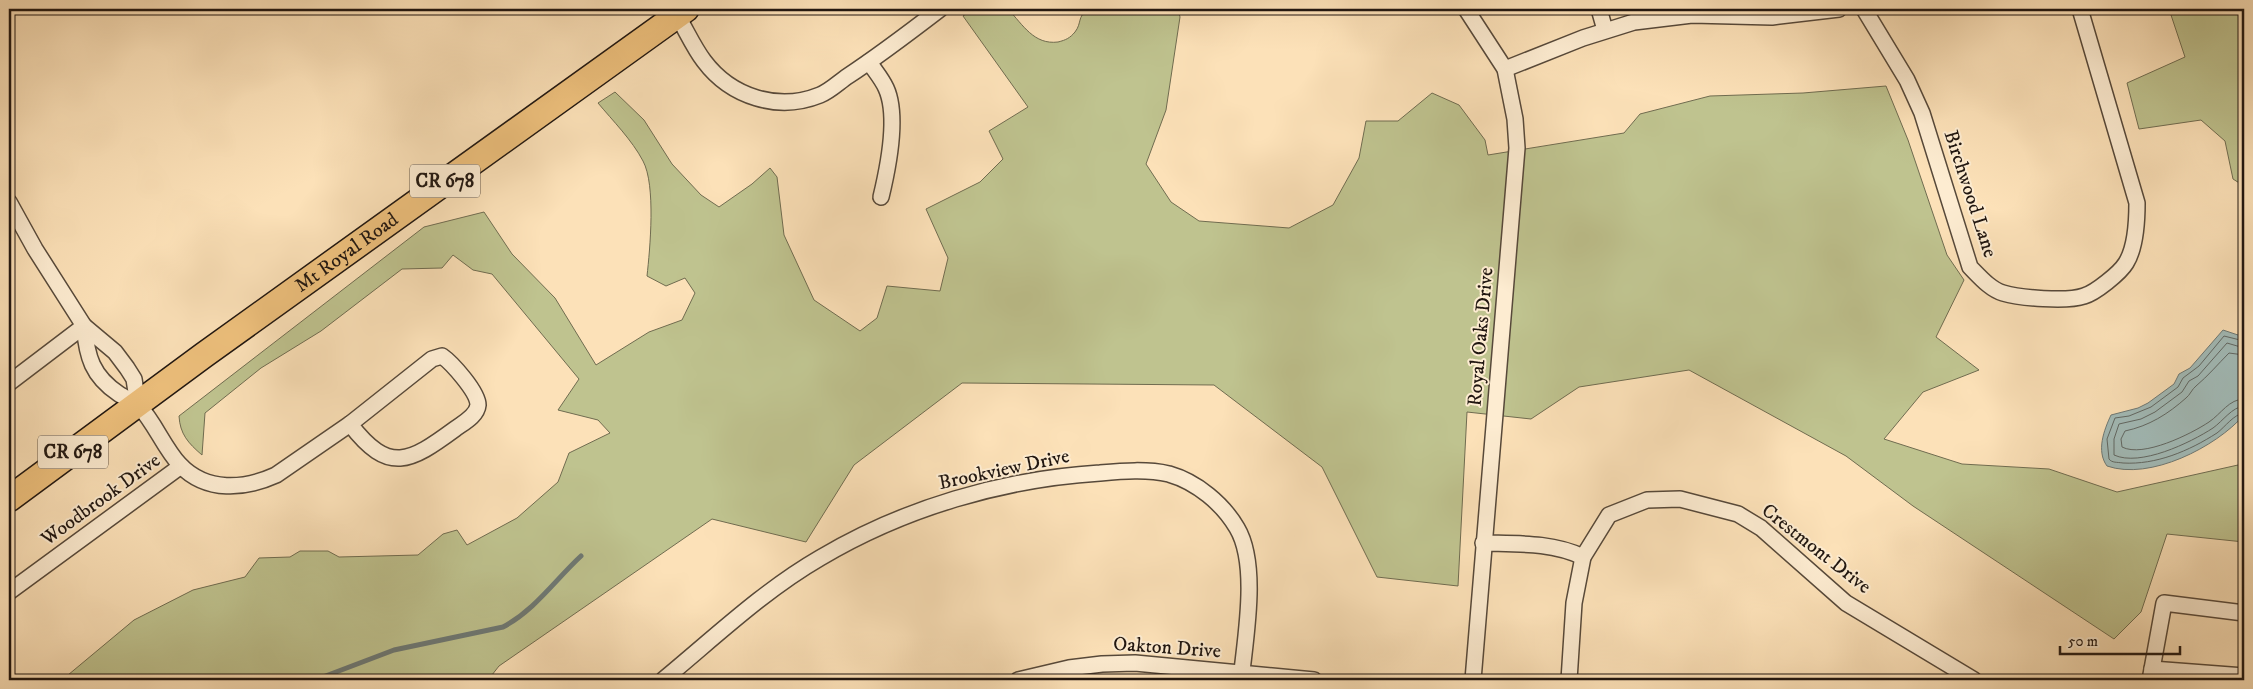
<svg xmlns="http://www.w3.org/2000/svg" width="2253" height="689" font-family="'IM FELL DW Pica',serif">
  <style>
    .green { fill: #bfc38f; stroke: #706c50 }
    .water { fill: #a2bbb8; stroke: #6e7975 }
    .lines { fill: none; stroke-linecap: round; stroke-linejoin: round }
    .shore { stroke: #616864; stroke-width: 1 }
    .stream { stroke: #6e7975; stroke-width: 5 }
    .minor-casing { stroke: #57493a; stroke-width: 18 }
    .primary-casing { stroke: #201610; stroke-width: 28 }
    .minor { stroke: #fdecd1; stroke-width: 15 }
    .primary { stroke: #eec07c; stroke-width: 25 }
    .labels { text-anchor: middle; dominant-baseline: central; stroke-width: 4; stroke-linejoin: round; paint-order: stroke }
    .shield { fill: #fdecd1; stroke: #62564a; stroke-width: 1 }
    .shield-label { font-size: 19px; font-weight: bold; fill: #201610 }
    .street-label { font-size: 20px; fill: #201610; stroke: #fdecd1 }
  </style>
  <rect width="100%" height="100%" fill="#fce1b8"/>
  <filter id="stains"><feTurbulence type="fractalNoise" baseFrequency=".004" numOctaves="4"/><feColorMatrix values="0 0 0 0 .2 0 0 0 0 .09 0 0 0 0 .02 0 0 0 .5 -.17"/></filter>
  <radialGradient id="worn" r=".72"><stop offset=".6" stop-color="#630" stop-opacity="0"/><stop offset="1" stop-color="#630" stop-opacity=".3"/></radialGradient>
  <g class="green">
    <path d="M973,9H1008C1023,25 1034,45 1058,42C1066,40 1070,38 1075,32C1082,23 1077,17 1088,9H1178L1180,17L1166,110L1146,164L1171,202L1199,221L1289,228L1333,205L1359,158L1366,121H1398L1432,93L1459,105L1485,140L1488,155L1624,133L1640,114L1710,96L1803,93L1886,86L1908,140L1947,255L1964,280L1936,337L1979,370L1923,392L1884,439L1962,464L2049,469L2117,492L2238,465L2244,462V542L2167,534L2141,612L2114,639L1913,506L1846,456L1689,370L1579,387L1531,419L1467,412L1458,586L1377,577L1322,467L1214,385L962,383L854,465L806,542L712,519L499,666L488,680H62L134,620L193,590L245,577L259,558L290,557L300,551H328L339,557L418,555L443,534L457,530L467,545L517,518L558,482L569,453L610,433L598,420L558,410L579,379L492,274L473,270L453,255L442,268L402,269L321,331L261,368L205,413L202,455C188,443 180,434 179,416L424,227L484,212L512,254L555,298L596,365L649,332L682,320L695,293L685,278L666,286L647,276C650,249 656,185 643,161C632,140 613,121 598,103L615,92L644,120L672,164L701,195L719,207L752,184L770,168L777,177L784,235L814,300L860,331L877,318L887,286L940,291L948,258L926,209L980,182L1003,159L989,131L1028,107L963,16Z"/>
    <polygon points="2169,9 2244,9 2244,186 2233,179 2225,141 2201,120 2139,129 2127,83 2185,57"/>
  </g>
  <path class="water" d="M2223,330L2244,337V415C2216,447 2150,481 2107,466C2096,451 2104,430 2111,415L2138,408L2148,403L2174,384L2179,374L2190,368Z"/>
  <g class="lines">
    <g class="shore">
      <path d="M2244,341L2224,336L2199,366L2183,378L2178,387L2151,407L2129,416L2115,418L2107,439L2109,459C2112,463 2117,462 2123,463C2156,465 2189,451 2217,433C2225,427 2234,414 2244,413"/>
      <path d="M2244,348L2227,343L2198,376L2189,381L2182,392L2155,412L2141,419L2119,424L2114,439V455C2140,467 2190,443 2213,428C2223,421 2232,407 2244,406"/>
      <path d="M2244,355L2229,353C2218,364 2208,376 2196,386C2192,389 2190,395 2186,398C2168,414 2149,426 2125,431L2121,439L2122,447C2143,458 2191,434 2209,422C2221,414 2229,399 2244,399"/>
    </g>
    <path class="stream" d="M315,680L394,650L503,627C535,610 555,580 581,556"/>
    <g class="minor-casing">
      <g id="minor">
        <polyline points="1466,9 1505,69 1515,119 1517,148 1473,680"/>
        <polyline points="1599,9 1605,30"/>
        <path d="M1864,9L1907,80L1922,113L1970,267C1980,277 1990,289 2003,293C2020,298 2067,302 2084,296C2095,293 2120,273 2126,263C2136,247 2137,221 2137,203L2080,9"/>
        <path d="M677,15C686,30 694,48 704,61C731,97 778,112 820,95C830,91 839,82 848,76C880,55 910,32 940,9"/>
        <path d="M869,62C875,71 882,79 886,88C899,116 888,168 881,197"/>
        <polyline points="1505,69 1583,38 1634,22 1692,15 1772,17 1839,9"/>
        <polyline points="9,202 35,249 84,326 115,352 127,368 134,379 138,405"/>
        <path d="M84,326C87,357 92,376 119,394C125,398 134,401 139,406C155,423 164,448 180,465C207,493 245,489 276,475L350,424"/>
        <path d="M442,356C452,363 478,392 478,405C477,416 463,423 455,429C410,462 389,475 350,424L432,359Z"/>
        <polyline points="9,383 84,326"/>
        <path d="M1483,543C1516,544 1552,542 1583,557"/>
        <polyline points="9,592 181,466"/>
        <polyline points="2152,669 2244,676"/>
        <path d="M663,680C714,638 763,591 820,558C904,508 1003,479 1100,473C1123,471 1147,469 1169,474C1197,482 1223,504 1237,528C1259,565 1245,639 1241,680"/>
        <polyline points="1018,680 1069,668 1102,664 1135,663 1314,680"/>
        <polyline points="1569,680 1574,603 1583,557 1609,515 1647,500 1680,499 1738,514 1761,528 1846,603 1974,680"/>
        <polyline points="2150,680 2164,603 2244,613"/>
      </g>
    </g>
    <g class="primary-casing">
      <g id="primary">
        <path id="s1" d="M9,499L204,355L686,9"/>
      </g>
    </g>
    <use href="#minor" class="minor"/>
    <use href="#primary" class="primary"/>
  </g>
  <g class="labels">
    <g class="shield">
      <rect x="410" y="164.5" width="70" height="33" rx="4"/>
      <rect x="38" y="435.5" width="70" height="33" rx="4"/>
    </g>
    <g class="shield-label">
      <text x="445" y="181">CR 678</text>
      <text x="73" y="452">CR 678</text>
    </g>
    <g class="street-label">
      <text transform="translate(1970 194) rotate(72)">Birchwood Lane</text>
      <text stroke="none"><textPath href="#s1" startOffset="418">Mt Royal Road</textPath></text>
      <text transform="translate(1481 337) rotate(-85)">Royal Oaks Drive</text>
      <text transform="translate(1004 470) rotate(-12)">Brookview Drive</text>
      <text transform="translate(101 500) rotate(-36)">Woodbrook Drive</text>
      <text transform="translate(1816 549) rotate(38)">Crestmont Drive</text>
      <text transform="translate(1167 648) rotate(4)">Oakton Drive</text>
    </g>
  </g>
  <rect width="2253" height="689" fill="none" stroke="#fce1b8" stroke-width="30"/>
  <rect x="10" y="10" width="2233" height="669" fill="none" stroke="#201610" stroke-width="2.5"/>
  <rect x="15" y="15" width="2223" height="659" fill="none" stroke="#201610"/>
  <path d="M2060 646v8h120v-8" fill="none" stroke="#201610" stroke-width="2.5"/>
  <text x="2068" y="646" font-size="15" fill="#201610" stroke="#fdecd1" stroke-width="4" paint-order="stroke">50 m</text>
  <rect width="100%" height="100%" filter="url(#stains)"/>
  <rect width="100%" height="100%" fill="url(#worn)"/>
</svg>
